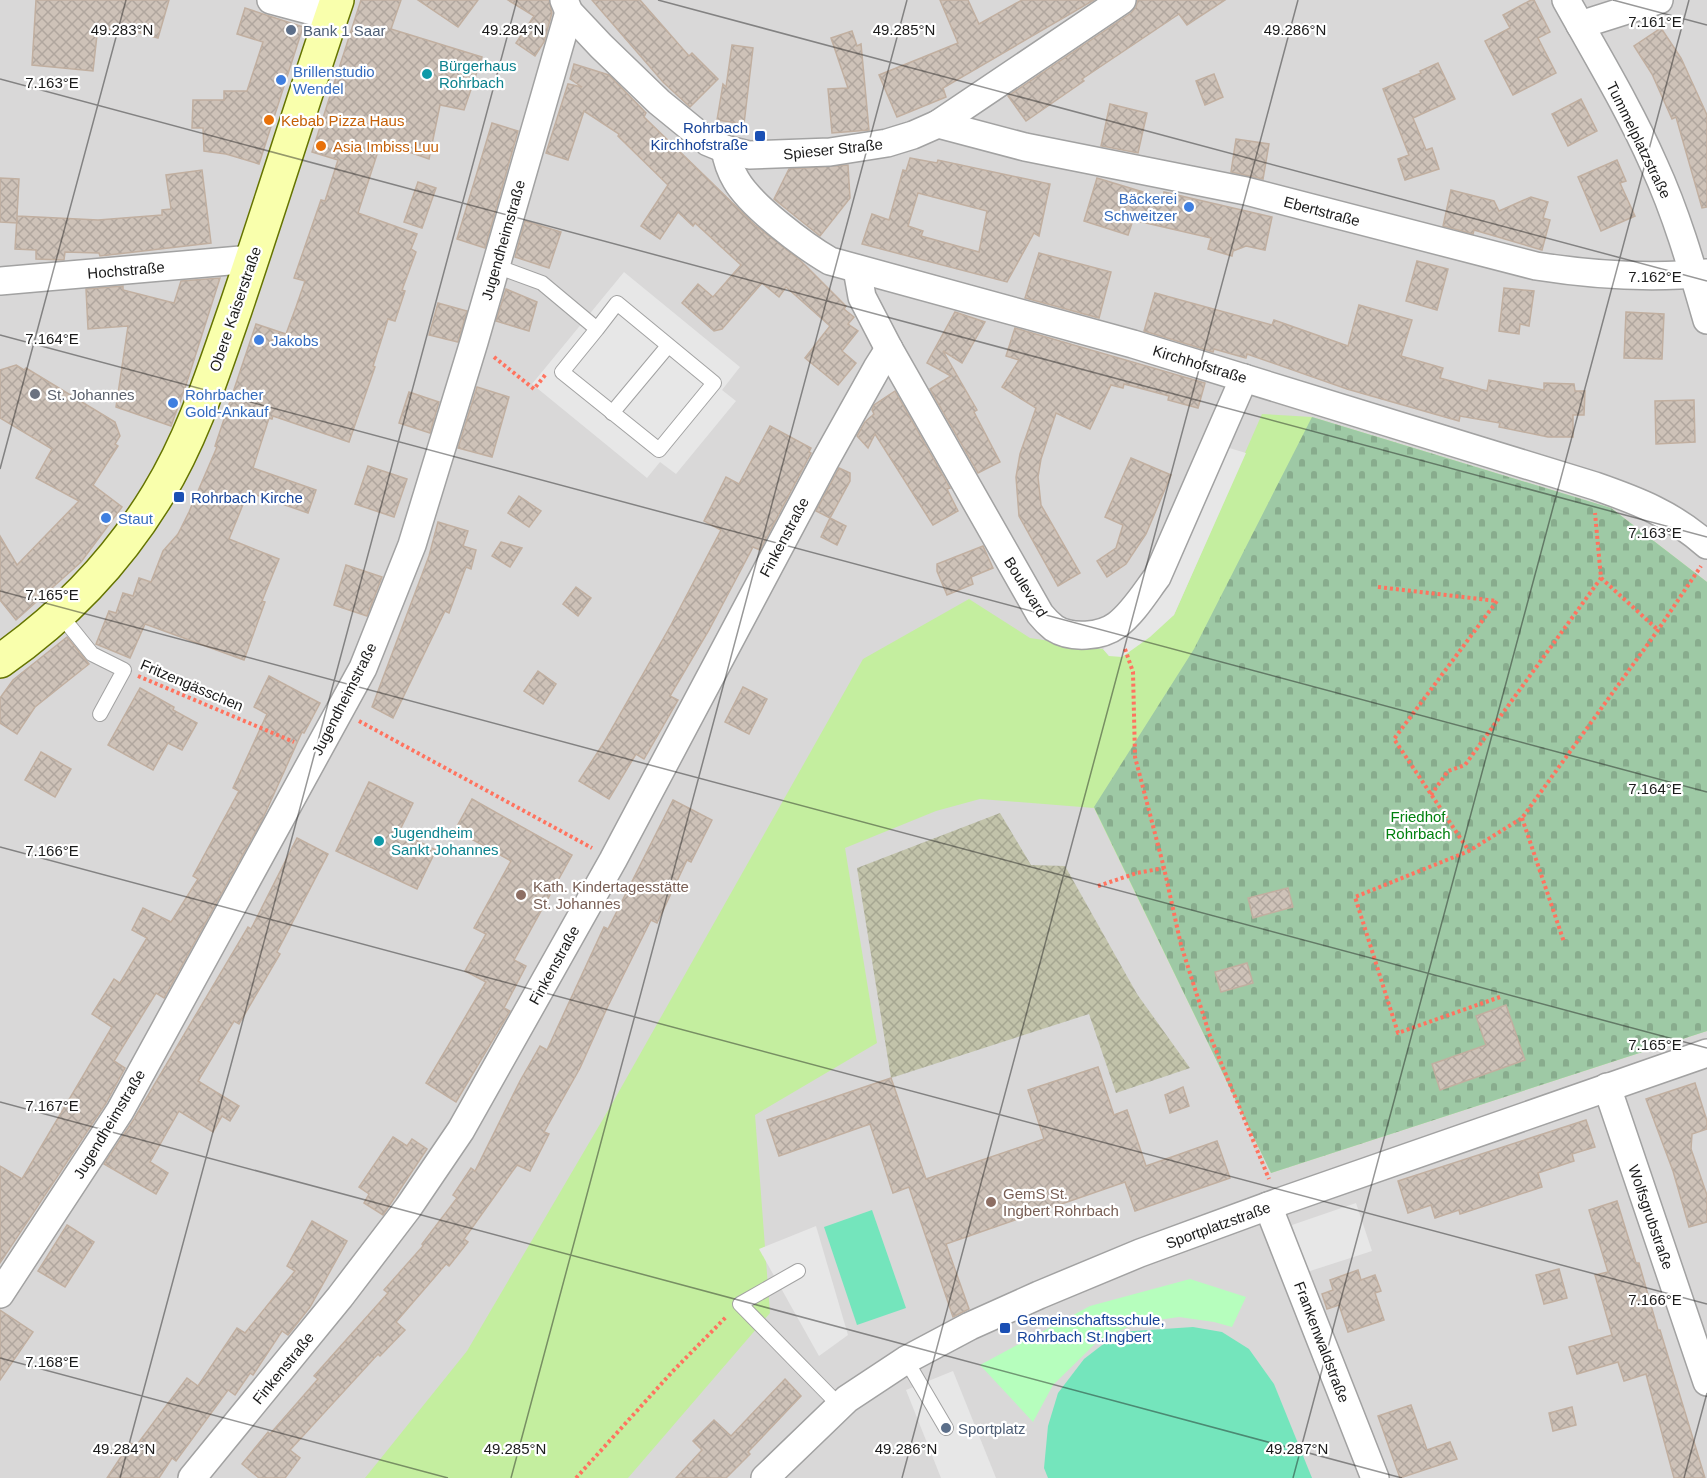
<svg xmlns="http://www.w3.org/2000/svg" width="1707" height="1478" font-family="Arial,sans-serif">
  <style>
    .residential { fill: #d9d8d8 }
    .construction { fill: url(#construction-cross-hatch) }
    .grass { fill: #c4ee9f }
    .cemetery { fill: url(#cemetery-stones) }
    .park { fill: #b6febd }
    .pitch { fill: #74e5bc }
    .parking { fill: #e7e7e7 }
    .building { fill: url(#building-cross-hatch); stroke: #c1afa0; stroke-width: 1.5; fill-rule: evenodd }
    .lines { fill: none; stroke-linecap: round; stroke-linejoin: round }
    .service-casing { stroke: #a2a2a2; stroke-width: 16 }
    .minor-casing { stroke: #a2a2a2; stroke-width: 30 }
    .secondary-casing { stroke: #657400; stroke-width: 36 }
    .path { stroke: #ff735f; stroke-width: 4; stroke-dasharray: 3 3; stroke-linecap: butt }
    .service { stroke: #fff; stroke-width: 14 }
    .minor { stroke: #fff; stroke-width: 27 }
    .secondary { stroke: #f9ffac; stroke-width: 33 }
    .ticks { fill: none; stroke: #1b1b1b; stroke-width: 1.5; stroke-opacity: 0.45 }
    .service-dot { fill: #5c6f8a; stroke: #fff; stroke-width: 2 }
    .culture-dot { fill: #0f9aa8; stroke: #fff; stroke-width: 2 }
    .shop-dot { fill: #3f7fe0; stroke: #fff; stroke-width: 2 }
    .food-dot { fill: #e8710a; stroke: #fff; stroke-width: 2 }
    .transit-dot { fill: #1a4fb4; stroke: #fff; stroke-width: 2 }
    .worship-dot { fill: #6b7280; stroke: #fff; stroke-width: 2 }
    .education-dot { fill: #8d6e63; stroke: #fff; stroke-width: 2 }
    .labels { text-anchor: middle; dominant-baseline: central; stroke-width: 4.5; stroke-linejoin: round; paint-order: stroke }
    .service-label { font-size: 15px; fill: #4e5e75; stroke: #fff; text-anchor: start }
    .culture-label { font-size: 15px; fill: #0d838f; stroke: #fff; text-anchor: start }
    .shop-label { font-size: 15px; fill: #366cbe; stroke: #fff; text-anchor: start }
    .food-label { font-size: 15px; fill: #c56008; stroke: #fff; text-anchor: start }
    .transit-label { font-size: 15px; fill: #164399; stroke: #fff; text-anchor: start }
    .street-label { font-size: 15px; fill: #1b1b1b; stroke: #fff }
    .worship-label { font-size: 15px; fill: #5b616d; stroke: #fff; text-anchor: start }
    .park-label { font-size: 15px; fill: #01800f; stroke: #fff }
    .education-label { font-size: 15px; fill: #785e54; stroke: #fff; text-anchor: start }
    .ticks-label { font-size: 15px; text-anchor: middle; fill: #1b1b1b; stroke: #fff; stroke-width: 4.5; stroke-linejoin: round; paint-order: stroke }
  </style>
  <defs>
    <pattern id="construction-cross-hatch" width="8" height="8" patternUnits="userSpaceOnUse" patternTransform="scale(1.5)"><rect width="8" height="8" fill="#c2c3aa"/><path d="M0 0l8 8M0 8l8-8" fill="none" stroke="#a6a792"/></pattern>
    <pattern id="cemetery-stones" width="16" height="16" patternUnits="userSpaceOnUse" patternTransform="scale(1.5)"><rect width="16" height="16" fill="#9ec9a5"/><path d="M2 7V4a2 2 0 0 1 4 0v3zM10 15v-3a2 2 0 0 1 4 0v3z" fill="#88ac8d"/></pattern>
    <pattern id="building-cross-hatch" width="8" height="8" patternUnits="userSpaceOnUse" patternTransform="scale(1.5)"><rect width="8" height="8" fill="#cec2b8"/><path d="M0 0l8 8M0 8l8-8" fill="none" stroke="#b0a69e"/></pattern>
  </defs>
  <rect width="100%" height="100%" fill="#eee9df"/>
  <rect class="residential" x="0" y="0" width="1707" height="1478"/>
  <polygon class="construction" points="1000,813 1031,865 1065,866 1137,994 1190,1068 1116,1093 1089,1014 891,1078 857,868"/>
  <polygon class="grass" points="1262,414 1312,417 1611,508 1707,582 1707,1031 1271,1173 1094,808 980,799 936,811 845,848 877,1043 755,1115 770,1313 628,1478 365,1478 467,1351 613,1102 863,659 969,599 1030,638 1103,649 1109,656 1174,615"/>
  <polygon class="cemetery" points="1312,417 1611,508 1707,582 1707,1031 1271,1173 1094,807 1194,649"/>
  <polygon class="park" points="1190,1279 1246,1297 1232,1327 1214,1322 1179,1317 1137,1323 1100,1339 1053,1385 1033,1422 980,1365 1090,1306"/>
  <g class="pitch">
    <polygon points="872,1210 906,1308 857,1325 824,1227"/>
    <polygon points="1193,1327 1222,1332 1249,1349 1274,1384 1312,1478 1048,1478 1044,1468 1048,1426 1058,1393 1084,1359 1119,1332"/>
  </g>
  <g class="parking">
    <polygon points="624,272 740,367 722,390 736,401 676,474 660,462 647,478 532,384"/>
    <polygon points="1226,447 1246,453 1174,615 1150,637 1122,657 1109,656 1103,649 1126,635 1142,619"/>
    <polygon points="1356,1203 1372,1251 1307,1272 1292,1225"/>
    <polygon points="816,1226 848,1335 819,1356 759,1249"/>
    <polygon points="953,1371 996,1478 941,1478 906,1390"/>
  </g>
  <g class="building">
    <polygon points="36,0 169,0 158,38 137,32 136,36 98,26 93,71 32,65"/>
    <polygon points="361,0 401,0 391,29 482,57 464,110 440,105 429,159 381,142 358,213 417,234 411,249 416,252 402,290 405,291 395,321 388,319 373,366 375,367 349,442 273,416 272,419 269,418 253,468 316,490 308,513 248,492 229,539 279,559 262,601 265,602 244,660 145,624 130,658 96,644 109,611 116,613 123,593 133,596 139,578 151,582 163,551 178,534 189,512 217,447 215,446 256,324 286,334 296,307 305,281 294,278 321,200 325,201 338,160 312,152"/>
    <polygon points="418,0 478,0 458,27"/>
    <polygon points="508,0 549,0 552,13 544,42 535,56 516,43 534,16"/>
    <polygon points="592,0 640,0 689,56 692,53 718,79 690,107 663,82"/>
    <polygon points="940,0 968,0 979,24 1022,0 1094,0 943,88 946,97 897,117 879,75 958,43"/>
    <polygon points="1138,0 1225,0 1187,25 1179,14 1082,79 1084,81 1026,121 1008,96 1131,13 1136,7"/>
    <polygon points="1531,0 1534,0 1550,32 1538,38 1556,73 1513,95 1485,41 1510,28 1503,15"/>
    <polygon points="245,8 303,27 259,164 226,154 204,151 203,128 192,128 193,100 224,100 224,91 247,91 263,42 237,34"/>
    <polygon points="1661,28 1681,58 1707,115 1707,207 1702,208 1676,117 1672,119 1652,74 1634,46"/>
    <polygon points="852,31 857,46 861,44 869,130 832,133 828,89 848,88 831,38"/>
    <polygon points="732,45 753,48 744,124 717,120 723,84 726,87"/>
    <polygon points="1438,63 1455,99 1413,118 1426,150 1432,148 1439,169 1405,180 1398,159 1409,155 1383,89 1421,73 1420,71"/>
    <polygon points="574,64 609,75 646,113 644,117 708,179 755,225 801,261 846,306 844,309 854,317 848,324 858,331 842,351 856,363 838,385 805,358 830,326 786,287 779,297 762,283 722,329 714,331 682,303 698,284 713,297 741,265 695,223 693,226 678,212 660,239 641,226 668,185 618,136 619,134 584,111 568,160 546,153 568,84 582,87 570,79"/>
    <polygon points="1214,74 1223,97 1205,105 1196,81"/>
    <polygon points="1581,99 1597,131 1568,146 1552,114"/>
    <polygon points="1110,104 1147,113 1138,153 1101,146"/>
    <polygon points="492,123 518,131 485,248 457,239"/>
    <polygon points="1236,139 1269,144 1263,179 1231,172"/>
    <path d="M910,158L937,163L938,160L1050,184L1039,236L1034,233L1007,282L862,244L872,214L889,220L903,170L906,171ZM918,193L987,211L979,252L921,236L923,231L908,226Z"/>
    <polygon points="1617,160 1626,181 1620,183 1635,216 1601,231 1578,177"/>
    <polygon points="848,165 850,198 820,236 774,199 789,169"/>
    <polygon points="202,170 211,243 100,256 99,253 65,252 64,260 36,259 36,250 15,249 17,217 17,223 0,222 0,178 19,179 17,216 98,220 162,215 162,210 171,209 166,175"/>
    <polygon points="1097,178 1163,198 1164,192 1272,217 1265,250 1246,246 1233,251 1232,256 1208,249 1211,238 1133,220 1128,235 1084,221"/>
    <polygon points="418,182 436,188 422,228 404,222"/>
    <polygon points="1451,190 1494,201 1499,211 1531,197 1548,202 1543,218 1550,220 1542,250 1474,230 1473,234 1443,226"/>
    <polygon points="525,221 561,232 549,268 515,257"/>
    <polygon points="1039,253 1111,272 1099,318 1025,298"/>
    <polygon points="1417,261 1448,269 1437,310 1406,301"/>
    <polygon points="220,278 186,385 171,426 116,407 128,326 88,329 86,289 123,286 123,290 174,303 181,281"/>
    <polygon points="1504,288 1534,291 1529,326 1520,324 1519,334 1499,331"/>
    <polygon points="506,289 537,302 529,331 496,321"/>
    <polygon points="1155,293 1272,325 1274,320 1348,346 1359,305 1412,320 1401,356 1443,368 1440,378 1487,391 1489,380 1544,390 1544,383 1574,384 1575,391 1585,391 1584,415 1573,415 1573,437 1548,437 1499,427 1500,423 1460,416 1459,421 1347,389 1247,354 1246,358 1214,349 1213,352 1144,331"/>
    <polygon points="438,303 467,311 458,342 429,335"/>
    <polygon points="955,312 985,322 962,363 943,351 977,410 974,412 1000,462 978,473 930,389 951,376 927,363"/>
    <polygon points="1626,312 1664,314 1662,359 1624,358"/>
    <polygon points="1015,328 1205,383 1198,408 1168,400 1169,396 1124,384 1123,388 1111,385 1090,429 1056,413 1041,459 1038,477 1041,505 1080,573 1058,586 1019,516 1016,477 1020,454 1036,408 1002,387 1019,360 1006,356"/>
    <polygon points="16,365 24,370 26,368 115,422 120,436 115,444 118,446 93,485 122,507 81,562 16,620 0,600 0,536 17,565 79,501 36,478 52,449 0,418 0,370"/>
    <polygon points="477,387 509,397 492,457 458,448"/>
    <polygon points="895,391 950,488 947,489 958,511 933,525 875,434 868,448 857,436 865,422 874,414 872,410 874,405"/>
    <polygon points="409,392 439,402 430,433 399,423"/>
    <polygon points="1694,400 1695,442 1656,444 1655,401"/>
    <polygon points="770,426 811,448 809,452 811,453 760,550 753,547 709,630 670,696 678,700 644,759 636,754 609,799 579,781 603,744 671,625 721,530 704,521 726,477 739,484"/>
    <polygon points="1131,458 1171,475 1146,534 1126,564 1107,577 1097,561 1116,548 1123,525 1105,517"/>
    <polygon points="368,466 407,479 394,517 355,504"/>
    <polygon points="839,468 850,473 850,481 830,518 816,511"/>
    <polygon points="519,496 541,511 529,527 508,513"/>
    <polygon points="830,518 846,526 837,545 821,537"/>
    <polygon points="438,522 468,531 463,546 476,550 471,569 466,567 449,613 445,611 393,718 372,707 429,556"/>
    <polygon points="501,542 522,548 510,567 492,556"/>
    <polygon points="983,546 993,568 971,577 973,584 947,595 937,571 937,564"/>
    <polygon points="346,565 382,577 367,616 334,605"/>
    <polygon points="576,587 591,598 578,616 563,604"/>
    <polygon points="67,637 89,664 35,707 17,734 0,723 0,698 13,680"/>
    <polygon points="538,671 556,684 543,704 524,691"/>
    <polygon points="269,676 320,703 304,733 302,732 263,818 164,998 156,993 114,1061 125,1068 106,1103 0,1263 0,1166 22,1179 112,1027 92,1014 114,979 120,983 147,938 132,930 143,908 171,922 198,879 193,876 239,791 233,788 267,714 254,707"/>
    <polygon points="743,687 767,699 749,734 725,722"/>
    <polygon points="140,688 174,707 173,710 197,723 182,750 168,743 153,770 108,745"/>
    <polygon points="41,752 71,769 55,797 25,780"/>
    <polygon points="369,782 413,803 399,832 436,850 417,889 336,851"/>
    <polygon points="472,799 572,855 514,960 526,966 504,1008 510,1011 456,1102 426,1083 486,982 465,971 486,934 474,928 511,861 455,830"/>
    <polygon points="673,800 712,820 691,862 687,860 657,923 651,920 607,1008 580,1068 544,1132 549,1134 530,1171 517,1165 464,1239 468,1242 449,1266 446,1264 396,1322 405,1330 380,1356 378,1354 290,1450 300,1458 285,1478 259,1478 242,1464 268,1432 270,1434 318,1379 314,1376 388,1293 384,1290 423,1246 422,1244 457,1198 453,1195 471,1168 475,1171 520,1081 540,1046 547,1050 604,927 608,929"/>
    <polygon points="297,838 328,854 277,952 280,954 239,1024 234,1021 198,1081 239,1106 230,1121 222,1116 213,1132 179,1111 150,1162 168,1173 156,1194 104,1164 134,1119 248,927 251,929"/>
    <polygon points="1288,888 1293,907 1253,918 1248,898"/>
    <polygon points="1247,963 1253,983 1221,992 1215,972"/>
    <polygon points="1506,1005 1525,1060 1440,1090 1432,1064 1486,1045 1476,1016"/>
    <polygon points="1098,1067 1114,1115 1127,1110 1146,1166 1217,1141 1230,1178 1135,1211 1125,1182 946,1244 969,1309 953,1317 909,1187 893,1193 870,1124 779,1156 767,1120 891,1078 926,1179 1044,1139 1028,1090"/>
    <polygon points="1695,1083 1707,1121 1707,1129 1692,1134 1691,1149 1707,1195 1707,1222 1689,1227 1673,1171 1646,1099"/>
    <polygon points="1183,1087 1189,1106 1170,1113 1165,1095"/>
    <polygon points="1586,1120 1595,1147 1572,1154 1574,1161 1538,1173 1542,1187 1460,1214 1459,1210 1435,1218 1431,1205 1408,1213 1398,1181"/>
    <polygon points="393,1137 407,1146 412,1139 427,1149 383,1215 364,1203 369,1194 359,1187"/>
    <polygon points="1617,1201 1636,1263 1639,1263 1658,1330 1660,1330 1705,1478 1674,1478 1646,1374 1624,1381 1618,1362 1577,1374 1569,1347 1612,1335 1595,1275 1608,1272 1589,1210"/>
    <polygon points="312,1221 347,1241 310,1307 288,1335 282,1331 253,1375 250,1373 235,1395 228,1390 176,1461 172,1458 159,1478 107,1478 130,1443 136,1446 187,1378 198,1386 237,1328 245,1333 295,1271 287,1266"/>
    <polygon points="67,1225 94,1242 65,1287 38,1271"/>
    <polygon points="1559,1269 1567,1298 1544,1304 1536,1275"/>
    <polygon points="1358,1270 1361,1280 1375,1275 1381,1291 1375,1293 1384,1320 1348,1332 1339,1305 1327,1309 1322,1294 1333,1290 1330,1280"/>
    <polygon points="0,1310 33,1332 0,1380"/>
    <polygon points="785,1379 801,1396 748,1452 750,1454 726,1478 676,1478 702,1450 693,1441 714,1420 731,1436"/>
    <polygon points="1411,1405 1427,1450 1450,1442 1457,1459 1400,1478 1378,1416"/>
    <polygon points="1572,1407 1576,1425 1553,1431 1549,1413"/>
  </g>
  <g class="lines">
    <g class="service-casing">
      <g id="service">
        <polyline points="496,266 542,283 597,329 562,372 659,450 714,383 617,303 597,329"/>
        <polyline points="612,413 668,346"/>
        <polyline points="59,613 92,654 124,670 100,714"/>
        <polyline points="798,1271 740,1304 840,1406"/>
        <polyline points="906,1360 946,1428"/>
      </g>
    </g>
    <g class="minor-casing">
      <g id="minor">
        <polyline points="271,0 331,16"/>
        <polyline points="564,0 569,12 601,46 659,102 708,142 725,149 749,155 830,152 887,143 913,135 938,124 1122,0"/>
        <path d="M1566,0C1596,54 1629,108 1654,165C1677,215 1692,268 1707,320"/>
        <polyline points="1580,25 1659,0"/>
        <path d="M938,124L1025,147L1246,191L1536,266C1593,275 1650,279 1707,273"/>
        <path d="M725,149C727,161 730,170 736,180C751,206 804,246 830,261L1133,344L1595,486C1638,501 1672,514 1707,545"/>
        <path d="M857,269L862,297L889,349L1040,614C1044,619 1049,624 1054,628C1071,639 1101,637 1117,625C1133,613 1145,593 1157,577L1244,378"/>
        <polyline points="0,281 252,259"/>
        <polyline points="1607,1087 1707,1382"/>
        <polyline points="1268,1206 1375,1478"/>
        <polyline points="0,1294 120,1111 363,668 412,545 474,342 569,12"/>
        <polyline points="192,1478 340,1297 408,1208 461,1130 613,860 825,461 877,368 889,349"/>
        <polyline points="765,1478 847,1399 906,1360 970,1326 1039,1295 1140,1253 1279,1202 1707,1053"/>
      </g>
    </g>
    <g class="secondary-casing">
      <path id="secondary" d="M0,661C63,617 118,560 158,494C193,437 213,373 235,310C270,207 302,103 337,0"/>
    </g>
    <g class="path">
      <polyline points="494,357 534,389 546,374"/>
      <polyline points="1601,578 1658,630"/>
      <polyline points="1378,587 1497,601 1394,739 1469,851"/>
      <polyline points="1125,649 1133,672 1135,757 1164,868 1181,945 1210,1036 1269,1179"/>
      <polyline points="138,676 294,742"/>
      <polyline points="359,721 592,848"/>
      <polyline points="1431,795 1448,771 1465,765 1601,578 1595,513"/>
      <polyline points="1522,818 1564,942"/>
      <polyline points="1098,886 1137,873 1164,868"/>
      <polyline points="1500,997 1398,1033 1355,897 1469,851 1522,818 1658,630 1701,566"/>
      <polyline points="576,1478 673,1371 727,1316"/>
    </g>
    <use href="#service" class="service"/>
    <use href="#minor" class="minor"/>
    <use href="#secondary" class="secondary"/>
  </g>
  <path class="ticks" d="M658,0L1707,281M1613,0L1707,25M0,79L1707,537M0,335L1707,792M0,469L126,0M0,591L1707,1048M0,847L1707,1304M0,1102L1402,1478M0,1358L448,1478M120,1478L517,0M511,1478L907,0M902,1478L1298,0M1293,1478L1689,0M1684,1478L1707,1393"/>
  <g class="service-dot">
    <circle cx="291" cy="30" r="6"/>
    <circle cx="946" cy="1428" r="6"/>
  </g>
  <g class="culture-dot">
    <circle cx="427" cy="74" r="6"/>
    <circle cx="379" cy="841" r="6"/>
  </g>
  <g class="shop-dot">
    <circle cx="281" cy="80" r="6"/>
    <circle cx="1189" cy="207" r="6"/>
    <circle cx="259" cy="340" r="6"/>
    <circle cx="173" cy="403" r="6"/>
    <circle cx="106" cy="518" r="6"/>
  </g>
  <g class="food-dot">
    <circle cx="269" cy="120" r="6"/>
    <circle cx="321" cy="146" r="6"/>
  </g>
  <g class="transit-dot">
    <rect x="754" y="130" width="12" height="12" rx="3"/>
    <rect x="173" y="491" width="12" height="12" rx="3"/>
    <rect x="999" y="1322" width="12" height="12" rx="3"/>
  </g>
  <circle class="worship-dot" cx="35" cy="394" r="6"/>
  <g class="education-dot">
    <circle cx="521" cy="895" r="6"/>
    <circle cx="991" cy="1202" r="6"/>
  </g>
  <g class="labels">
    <g class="service-label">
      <text x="303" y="30">Bank 1 Saar</text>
      <text x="958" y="1428">Sportplatz</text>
    </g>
    <g class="culture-label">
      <text x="439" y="65">Bürgerhaus<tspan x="439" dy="17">Rohrbach</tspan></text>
      <text x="391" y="832">Jugendheim<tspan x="391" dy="17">Sankt Johannes</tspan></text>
    </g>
    <g class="shop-label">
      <text x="293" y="71">Brillenstudio<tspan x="293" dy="17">Wendel</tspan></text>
      <text x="1177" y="198" text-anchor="end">Bäckerei<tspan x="1177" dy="17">Schweitzer</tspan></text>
      <text x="271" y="340">Jakobs</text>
      <text x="185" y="394">Rohrbacher<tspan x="185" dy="17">Gold-Ankauf</tspan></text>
      <text x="118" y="518">Staut</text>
    </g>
    <g class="food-label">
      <text x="281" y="120">Kebab Pizza Haus</text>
      <text x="333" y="146">Asia Imbiss Luu</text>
    </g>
    <g class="transit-label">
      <text x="748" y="127" text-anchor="end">Rohrbach<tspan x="748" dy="17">Kirchhofstraße</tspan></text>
      <text x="191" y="497">Rohrbach Kirche</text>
      <text x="1017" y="1319">Gemeinschaftsschule,<tspan x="1017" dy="17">Rohrbach St.Ingbert</tspan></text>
    </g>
    <g class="street-label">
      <text transform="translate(1639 140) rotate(64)">Tummelplatzstraße</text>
      <text transform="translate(833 149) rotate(-6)">Spieser Straße</text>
      <text transform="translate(1322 211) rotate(15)">Ebertstraße</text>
      <text transform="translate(503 240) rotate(-74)">Jugendheimstraße</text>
      <text transform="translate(126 270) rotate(-5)">Hochstraße</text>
      <text transform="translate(235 309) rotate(-71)">Obere Kaiserstraße</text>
      <text transform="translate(1200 364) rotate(17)">Kirchhofstraße</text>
      <text transform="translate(784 537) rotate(-62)">Finkenstraße</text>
      <text transform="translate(1026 587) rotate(58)">Boulevard</text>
      <text transform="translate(192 685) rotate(23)">Fritzengässchen</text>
      <text transform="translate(344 699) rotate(-63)">Jugendheimstraße</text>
      <text transform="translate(554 965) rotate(-61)">Finkenstraße</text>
      <text transform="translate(109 1124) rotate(-59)">Jugendheimstraße</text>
      <text transform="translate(1651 1217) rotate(71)">Wolfsgrubstraße</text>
      <text transform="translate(1218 1225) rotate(-20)">Sportplatzstraße</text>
      <text transform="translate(1322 1342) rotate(69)">Frankenwaldstraße</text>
      <text transform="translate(283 1368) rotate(-51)">Finkenstraße</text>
    </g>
    <g class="worship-label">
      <text x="47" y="394">St. Johannes</text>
    </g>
    <g class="park-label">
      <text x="1418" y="816">Friedhof<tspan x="1418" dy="17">Rohrbach</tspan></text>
    </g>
    <g class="education-label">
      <text x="533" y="886">Kath. Kindertagesstätte<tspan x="533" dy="17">St. Johannes</tspan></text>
      <text x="1003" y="1193">GemS St.<tspan x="1003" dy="17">Ingbert Rohrbach</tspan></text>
    </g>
  </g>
  <g class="ticks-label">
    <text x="1655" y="27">7.161°E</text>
    <text x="122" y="35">49.283°N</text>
    <text x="513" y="35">49.284°N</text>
    <text x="904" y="35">49.285°N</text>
    <text x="1295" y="35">49.286°N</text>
    <text x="52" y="88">7.163°E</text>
    <text x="1655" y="282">7.162°E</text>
    <text x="52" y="344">7.164°E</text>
    <text x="1655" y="538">7.163°E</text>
    <text x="52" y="600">7.165°E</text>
    <text x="1655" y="794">7.164°E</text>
    <text x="52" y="856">7.166°E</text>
    <text x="1655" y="1050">7.165°E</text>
    <text x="52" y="1111">7.167°E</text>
    <text x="1655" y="1305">7.166°E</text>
    <text x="52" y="1367">7.168°E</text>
    <text x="124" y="1454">49.284°N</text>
    <text x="515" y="1454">49.285°N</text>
    <text x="906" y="1454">49.286°N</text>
    <text x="1297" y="1454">49.287°N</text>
  </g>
</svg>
